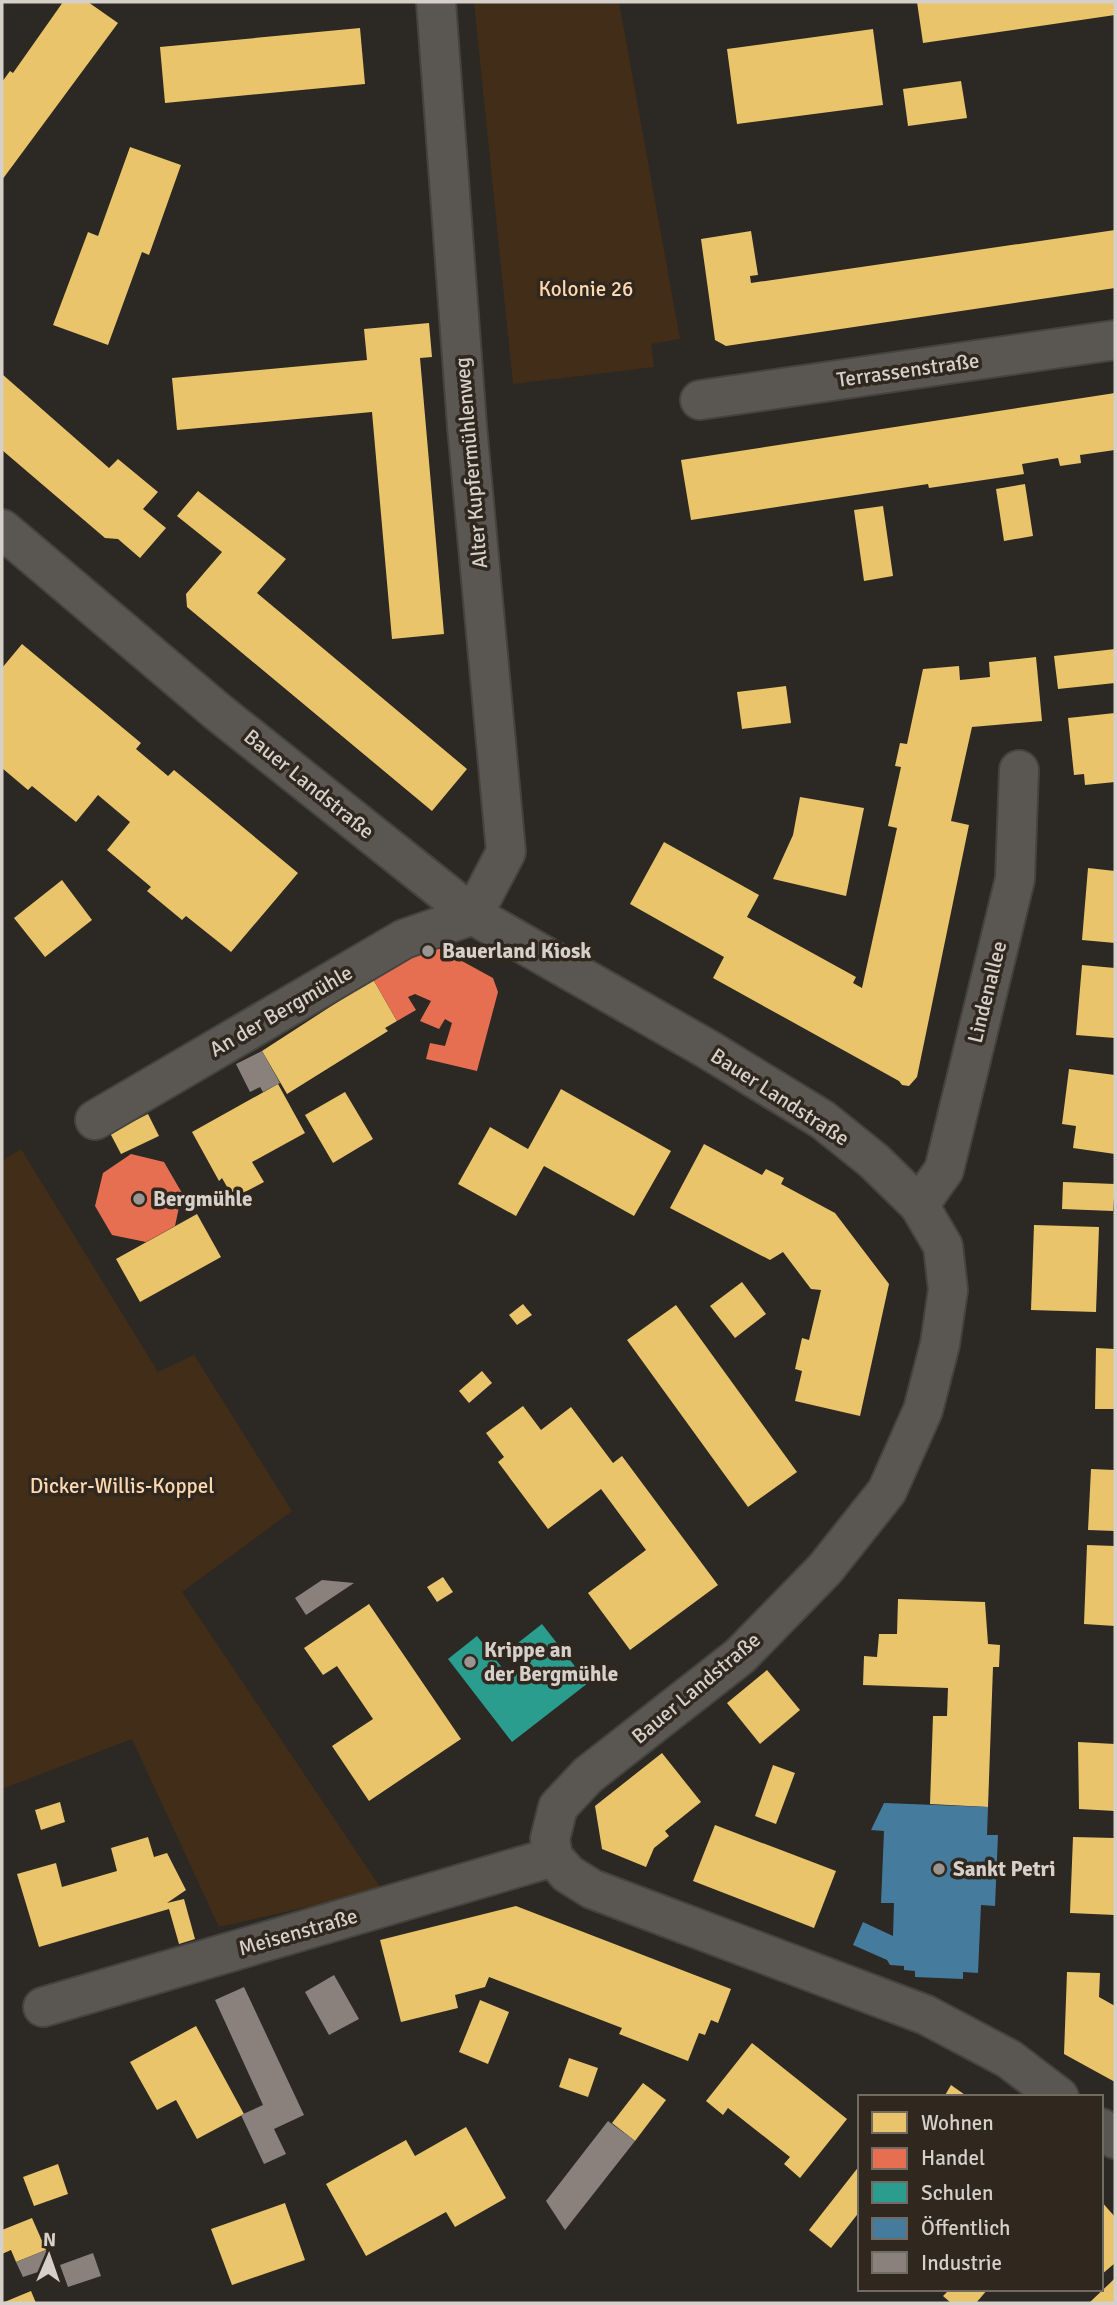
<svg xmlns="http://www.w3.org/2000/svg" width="1117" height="2305" font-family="Signika,sans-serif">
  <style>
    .green { fill: #422e18 }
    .homes { fill: #e9c46a }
    .shops { fill: #e76f51 }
    .schools { fill: #2a9d8f }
    .public { fill: #457b9d }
    .industry { fill: #8a817c }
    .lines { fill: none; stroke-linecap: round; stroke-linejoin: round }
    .minor-casing { stroke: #46433e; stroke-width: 42 }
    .minor { stroke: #5a5753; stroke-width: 38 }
    .poi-dot { fill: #9a9590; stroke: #30281f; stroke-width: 2.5 }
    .labels { text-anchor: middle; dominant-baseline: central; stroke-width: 7; stroke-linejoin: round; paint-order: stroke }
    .park-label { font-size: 21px; fill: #fed8af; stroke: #30281f }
    .street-label { font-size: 21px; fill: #d6d0ca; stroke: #30281f }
    .poi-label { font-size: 21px; font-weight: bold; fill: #d6d0ca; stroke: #30281f; text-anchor: start }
  </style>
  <rect width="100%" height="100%" fill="#2c2823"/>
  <g class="green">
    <polygon points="474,2 619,2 680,339 651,344 654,367 513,384"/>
    <polygon points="21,1149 158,1372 194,1355 292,1511 182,1592 382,1890 219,1927 132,1739 2,1789 2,1161"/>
  </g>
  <g class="homes">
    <polygon points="63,2 88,2 118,23 2,180 2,82 10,71 13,73"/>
    <polygon points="917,2 1115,2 1115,15 923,43"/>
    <polygon points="360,28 365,84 165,103 160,47"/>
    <polygon points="873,29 883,105 737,124 727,49"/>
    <polygon points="961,81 967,118 908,126 903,89"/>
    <polygon points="130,147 181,165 149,255 142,252 108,345 53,325 88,232 98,236"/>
    <polygon points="1115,230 1115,288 726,346 715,340 701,239 751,231 758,275 750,276 751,283"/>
    <polygon points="429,323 432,357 420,358 444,634 392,639 372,412 177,430 172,378 367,360 364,329"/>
    <polygon points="2,374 109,468 118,459 158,492 143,509 166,528 140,558 118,539 105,538 2,450"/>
    <polygon points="1115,393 1115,450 1080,455 1081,463 1060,466 1058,458 1022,464 1024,474 929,488 928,484 691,520 681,460"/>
    <polygon points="1025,484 1033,536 1004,541 996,489"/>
    <polygon points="198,491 286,559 257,593 467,769 432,811 187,607 186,594 222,552 177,516"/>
    <polygon points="883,506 893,576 864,581 854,510"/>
    <polygon points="22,644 141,743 136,749 168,776 174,770 298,873 231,952 186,916 182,920 147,891 151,887 107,850 130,822 98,795 76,822 32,786 28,790 2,768 2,668"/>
    <polygon points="1115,649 1115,683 1058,689 1054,656"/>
    <polygon points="1036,657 1042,721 972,727 951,821 969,825 917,1077 909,1086 902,1085 899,1081 713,978 724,957 630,904 664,842 759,895 747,917 856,977 853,983 862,988 897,828 888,826 901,767 895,766 900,743 907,744 923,669 959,666 960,680 990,677 989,662"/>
    <polygon points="786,686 791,723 742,729 737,692"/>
    <polygon points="1115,713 1115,782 1085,785 1084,774 1074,775 1068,718"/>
    <polygon points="800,797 864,808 846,896 773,879 793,835"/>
    <polygon points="1088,868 1115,871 1115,943 1082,940"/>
    <polygon points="62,880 92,920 45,957 14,918"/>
    <polygon points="1082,965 1115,968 1115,1038 1076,1035"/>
    <polygon points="373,979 397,1021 385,1028 388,1031 287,1094 262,1051"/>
    <polygon points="1069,1069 1115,1075 1115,1154 1073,1148 1076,1126 1062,1124"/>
    <polygon points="278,1084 305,1133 252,1162 264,1182 241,1194 230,1192 222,1178 219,1181 192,1132"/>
    <polygon points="561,1089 671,1151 634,1216 544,1166 516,1216 458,1184 490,1127 528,1149"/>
    <polygon points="345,1092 373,1139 333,1163 305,1115"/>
    <polygon points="148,1114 159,1136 121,1154 110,1133"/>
    <polygon points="704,1144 762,1175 766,1169 784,1178 781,1184 835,1213 889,1284 860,1416 795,1401 802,1371 795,1369 802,1338 809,1340 821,1290 811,1289 783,1252 770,1260 670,1208"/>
    <polygon points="1063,1182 1115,1184 1113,1211 1062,1209"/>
    <polygon points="197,1214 221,1257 140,1302 116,1259"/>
    <polygon points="1034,1225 1099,1227 1096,1312 1031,1310"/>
    <polygon points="742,1282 766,1314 735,1338 710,1306"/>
    <polygon points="523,1304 532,1315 517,1325 509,1315"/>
    <polygon points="676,1305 797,1472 748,1507 627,1340"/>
    <polygon points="1096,1348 1115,1349 1115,1409 1095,1409"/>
    <polygon points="482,1371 492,1383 469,1403 459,1391"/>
    <polygon points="523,1406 541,1430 571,1407 613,1463 622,1456 718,1585 630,1650 588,1593 646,1550 601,1489 548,1529 498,1462 504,1457 486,1433"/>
    <polygon points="1091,1469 1115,1470 1115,1531 1088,1530"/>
    <polygon points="1087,1545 1115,1546 1115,1626 1084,1624"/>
    <polygon points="443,1577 453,1592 437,1602 427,1587"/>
    <polygon points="898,1599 985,1602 988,1644 1000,1645 999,1667 993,1667 988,1807 930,1804 933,1716 947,1716 948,1688 863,1685 864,1656 877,1657 879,1634 897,1634"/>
    <polygon points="369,1604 461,1739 369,1801 332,1746 373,1719 337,1666 323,1675 304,1648"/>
    <polygon points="767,1670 800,1710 760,1744 727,1703"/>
    <polygon points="1078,1742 1115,1744 1115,1811 1079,1809"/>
    <polygon points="662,1753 701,1802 665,1831 669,1836 654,1848 646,1867 602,1849 595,1806"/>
    <polygon points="773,1765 795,1773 776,1824 755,1816"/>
    <polygon points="60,1802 65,1822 41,1830 35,1810"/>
    <polygon points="715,1825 836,1871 814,1928 693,1881"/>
    <polygon points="148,1837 154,1857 167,1853 186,1890 167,1903 184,1899 195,1939 179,1944 169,1909 39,1947 17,1874 56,1863 62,1887 117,1871 111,1848"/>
    <polygon points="1073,1837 1115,1838 1115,1915 1070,1913"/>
    <polygon points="516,1906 731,1989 718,2023 711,2020 705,2035 699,2033 688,2061 619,2034 622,2028 489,1977 485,1987 455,1995 458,2008 401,2022 380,1940"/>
    <polygon points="1067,1972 1100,1973 1099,1997 1115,2006 1115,2082 1064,2054"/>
    <polygon points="480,2000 509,2012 488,2064 459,2052"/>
    <polygon points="196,2026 244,2114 197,2139 176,2100 157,2110 130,2062"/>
    <polygon points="752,2043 847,2119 800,2178 784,2164 790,2157 728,2108 723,2115 706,2101"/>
    <polygon points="569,2058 598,2068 588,2097 559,2087"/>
    <polygon points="643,2083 666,2100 635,2141 612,2123"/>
    <polygon points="951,2085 968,2097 944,2097"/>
    <polygon points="466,2127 506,2198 455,2227 446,2212 366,2256 326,2184 406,2140 415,2156"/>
    <polygon points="58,2164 68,2194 34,2206 23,2177"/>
    <polygon points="860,2165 860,2211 831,2248 809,2230"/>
    <polygon points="1101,2201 1115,2217 1115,2263 1101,2275"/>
    <polygon points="285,2203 305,2260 232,2285 211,2229"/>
    <polygon points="32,2218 46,2250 16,2262 11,2250 2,2254 2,2230"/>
    <polygon points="1115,2278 1115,2303 1089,2303 1109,2284"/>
    <polygon points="950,2289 988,2289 976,2303 951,2303 943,2296"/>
    <polygon points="31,2291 36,2303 2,2303"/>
  </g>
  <g class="shops">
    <polygon points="429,943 493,978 498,992 477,1071 426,1059 430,1043 445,1046 452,1023 445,1019 439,1029 420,1021 431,1001 415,994 408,997 416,1010 397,1021 373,979"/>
    <polygon points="131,1154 164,1162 182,1193 175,1226 146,1242 112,1235 95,1206 103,1173"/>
  </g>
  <polygon class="schools" points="542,1624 588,1683 512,1742 448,1659 477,1636 508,1675 526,1661 514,1646"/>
  <polygon class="public" points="884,1803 988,1807 987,1835 998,1835 995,1906 981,1905 978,1973 963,1972 963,1979 915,1977 915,1971 904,1970 904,1966 890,1965 887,1960 853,1945 863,1922 893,1936 894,1903 881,1903 884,1831 871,1830"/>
  <g class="industry">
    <polygon points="262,1051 280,1083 263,1092 260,1087 250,1092 236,1064"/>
    <polygon points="322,1580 354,1583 306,1615 295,1598"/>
    <polygon points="334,1975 359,2019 329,2035 305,1992"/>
    <polygon points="244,1987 304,2115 274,2129 286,2154 264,2164 241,2115 263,2105 215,2000"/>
    <polygon points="608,2121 635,2141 565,2230 546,2201"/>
    <polygon points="46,2250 53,2267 23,2277 16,2262"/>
    <polygon points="93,2253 101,2276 68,2287 60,2265"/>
  </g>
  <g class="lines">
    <g class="minor-casing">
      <g id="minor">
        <polyline points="436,2 467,426 506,852 473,915"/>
        <polyline points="700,400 1115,340"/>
        <polyline points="2,529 218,712 473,915 709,1050 823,1120 874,1161 919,1205 943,1246 948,1290 940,1344 923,1410 887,1491 825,1569 740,1656 588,1775 558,1807 550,1839 553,1857 568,1874 592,1889 926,2015 1009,2059 1059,2097"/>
        <polyline points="95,1120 404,939 473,915"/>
        <polyline points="919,1205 944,1170 1015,879 1019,770"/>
        <polyline points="43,2007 553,1857"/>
        <polyline points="1101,2128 1115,2139"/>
      </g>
    </g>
    <use href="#minor" class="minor"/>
  </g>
  <g class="poi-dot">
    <circle cx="428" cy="951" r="7"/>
    <circle cx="139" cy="1199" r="7"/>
    <circle cx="470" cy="1662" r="7"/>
    <circle cx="939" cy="1869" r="7"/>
  </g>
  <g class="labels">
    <g class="park-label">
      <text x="586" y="289">Kolonie 26</text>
      <text x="122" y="1486">Dicker-Willis-Koppel</text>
    </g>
    <g class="street-label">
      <text transform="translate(908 370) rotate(-8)">Terrassenstraße</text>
      <text transform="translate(471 463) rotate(-95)">Alter Kupfermühlenweg</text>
      <text transform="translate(309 784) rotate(39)">Bauer Landstraße</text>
      <text transform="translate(987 992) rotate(-76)">Lindenallee</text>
      <text transform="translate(281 1011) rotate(-30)">An der Bergmühle</text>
      <text transform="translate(780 1097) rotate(33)">Bauer Landstraße</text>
      <text transform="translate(696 1688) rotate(-40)">Bauer Landstraße</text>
      <text transform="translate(298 1932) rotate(-16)">Meisenstraße</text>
    </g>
    <g class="poi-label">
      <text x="442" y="951">Bauerland Kiosk</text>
      <text x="153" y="1199">Bergmühle</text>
      <text x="484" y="1650">Krippe an<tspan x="484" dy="24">der Bergmühle</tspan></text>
      <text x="953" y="1869">Sankt Petri</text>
    </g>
  </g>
  <rect width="1117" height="2305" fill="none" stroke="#d6d0ca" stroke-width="7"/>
  <rect x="858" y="2095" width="245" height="196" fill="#30281f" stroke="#726b63" stroke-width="2"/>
  <rect x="872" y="2112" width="35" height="21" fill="#e9c46a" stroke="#726b63" stroke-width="2"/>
  <text x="921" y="2130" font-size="21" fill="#d6d0ca">Wohnen</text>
  <rect x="872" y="2148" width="35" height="21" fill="#e76f51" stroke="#726b63" stroke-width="2"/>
  <text x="921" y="2165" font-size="21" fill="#d6d0ca">Handel</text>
  <rect x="872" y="2182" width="35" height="21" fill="#2a9d8f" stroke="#726b63" stroke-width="2"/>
  <text x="921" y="2200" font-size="21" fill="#d6d0ca">Schulen</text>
  <rect x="872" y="2218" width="35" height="21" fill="#457b9d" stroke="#726b63" stroke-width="2"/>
  <text x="921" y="2235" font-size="21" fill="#d6d0ca">Öffentlich</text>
  <rect x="872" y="2252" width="35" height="21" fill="#8a817c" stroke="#726b63" stroke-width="2"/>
  <text x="921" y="2270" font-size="21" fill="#d6d0ca">Industrie</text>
  <g transform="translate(49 2256) rotate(2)" stroke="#30281f" stroke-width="5" paint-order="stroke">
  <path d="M0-5L12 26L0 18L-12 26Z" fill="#d6d0ca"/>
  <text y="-10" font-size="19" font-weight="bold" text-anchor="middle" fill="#d6d0ca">N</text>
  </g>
</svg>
